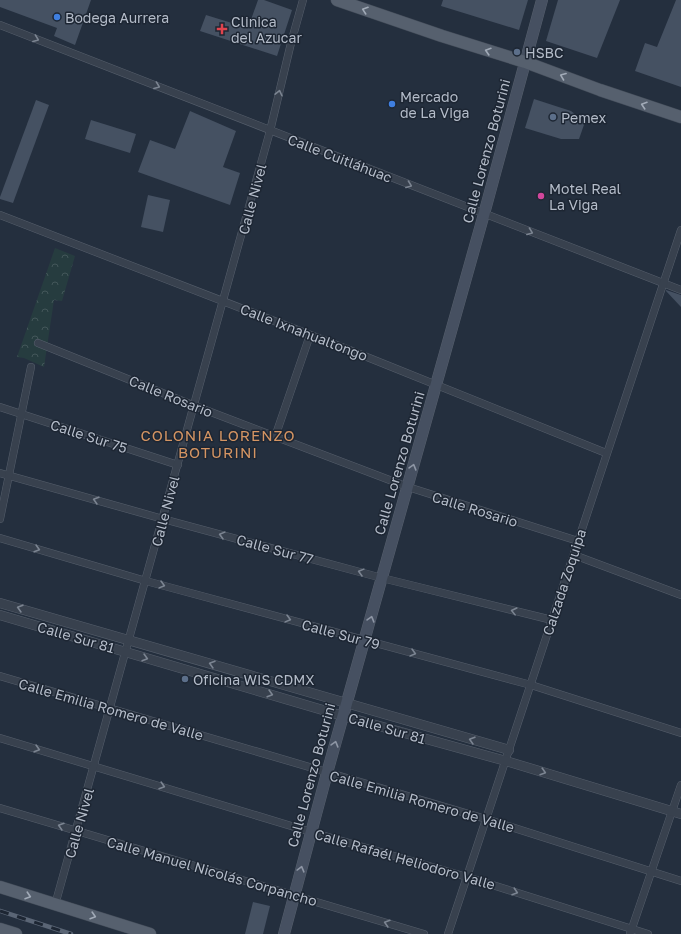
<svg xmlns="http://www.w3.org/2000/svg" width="681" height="934" font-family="'Golos Text',sans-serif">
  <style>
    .park { fill: url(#park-crowns) }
    .building { fill: #455162 }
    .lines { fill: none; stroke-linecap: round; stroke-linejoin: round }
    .minor-casing { stroke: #565f6c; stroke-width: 8 }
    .tertiary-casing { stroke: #565f6c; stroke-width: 10 }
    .secondary-casing { stroke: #565f6c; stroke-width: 12 }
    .primary-casing { stroke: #414a57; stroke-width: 13 }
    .minor { stroke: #38414e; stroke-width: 7 }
    .tertiary { stroke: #38414e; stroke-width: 9 }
    .secondary { stroke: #465061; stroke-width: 11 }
    .primary { stroke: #56606e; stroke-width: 12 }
    .rail-casing { stroke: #5a6575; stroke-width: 4.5 }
    .rail { stroke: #1d2633; stroke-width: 3; stroke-dasharray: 9; stroke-linecap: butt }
    .oneway { stroke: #a1aab7 }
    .oneway2 { stroke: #7c8592 }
    .oneway3 { stroke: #8e96a5 }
    .shop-dot { fill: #3f7fe0; stroke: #1d2633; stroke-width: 1.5 }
    .health-dot { fill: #e0444e; stroke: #1d2633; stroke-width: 1.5 }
    .service-dot { fill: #5c6f8a; stroke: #1d2633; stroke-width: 1.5 }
    .hotel-dot { fill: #d1479c; stroke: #1d2633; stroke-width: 1.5 }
    .labels { text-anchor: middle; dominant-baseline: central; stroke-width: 3; stroke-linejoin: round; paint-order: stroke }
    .poi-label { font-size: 14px; fill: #b4bcc9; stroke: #1d2633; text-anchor: start }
    .street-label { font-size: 14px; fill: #b4bcc9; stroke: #1d2633 }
    .neighbourhood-label { font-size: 15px; letter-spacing: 1px; fill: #d59563; stroke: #1d2633 }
  </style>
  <defs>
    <pattern id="park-crowns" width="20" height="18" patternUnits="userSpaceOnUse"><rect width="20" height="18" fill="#263c3f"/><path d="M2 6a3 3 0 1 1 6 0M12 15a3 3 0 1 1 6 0" fill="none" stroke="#435659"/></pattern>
  </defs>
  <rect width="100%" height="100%" fill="#242f3e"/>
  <polygon class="park" points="55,248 75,256 62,301 54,300 44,367 24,358 17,357"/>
  <g class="building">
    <polygon points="0,0 91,0 75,45 54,36 57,28 0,7"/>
    <polygon points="258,0 264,0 292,10 277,56 200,31 206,15 248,28"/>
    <polygon points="443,0 528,0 519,30 441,6"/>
    <polygon points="558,0 620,0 597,58 546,41"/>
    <polygon points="676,0 681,0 681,87 635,71 645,43 657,47"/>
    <polygon points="534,99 571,111 585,122 579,139 561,139 525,128"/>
    <polygon points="36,100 49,105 13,203 0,199 0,197"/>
    <polygon points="190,111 236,131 223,167 240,173 230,205 138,172 150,140 175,149"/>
    <polygon points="91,120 136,134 130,153 85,139"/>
    <polygon points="148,195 170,200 163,232 141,227"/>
    <polygon points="666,290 681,295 681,307 666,291"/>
    <polygon points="253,902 270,906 263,934 245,934"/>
  </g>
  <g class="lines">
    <g class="minor-casing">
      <g id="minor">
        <polyline points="0,25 681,290"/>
        <polyline points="0,215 352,351 606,453"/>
        <polyline points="38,343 195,406 408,487 578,541"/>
        <polyline points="0,407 178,465"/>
        <polyline points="275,437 310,335"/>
        <polyline points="0,473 163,519 382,578 552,620"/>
        <polyline points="0,519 31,367"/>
        <polyline points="0,538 146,581 531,685 681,733"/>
        <polyline points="574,555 681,595"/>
        <polyline points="0,676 486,819 681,881"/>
        <polyline points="0,738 311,832 467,877 648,934"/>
        <polyline points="0,808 424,934"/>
        <polyline points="55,905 270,131 291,43 303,0"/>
        <polyline points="448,934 681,230"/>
        <polyline points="630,934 681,785"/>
      </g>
    </g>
    <g class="tertiary-casing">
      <g id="tertiary">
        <polyline points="0,603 509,750"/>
        <polyline points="0,615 343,716 506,761 681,814"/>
      </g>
    </g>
    <g class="secondary-casing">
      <polyline id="secondary" points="284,934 327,773 484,214 542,0"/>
    </g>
    <g class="primary-casing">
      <g id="primary">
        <polyline points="337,0 442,36 525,62 600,90 681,117"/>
        <polyline points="0,887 150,934"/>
        <polyline points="0,929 16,934"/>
      </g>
    </g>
    <use href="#minor" class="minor"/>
    <use href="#tertiary" class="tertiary"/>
    <use href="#secondary" class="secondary"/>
    <use href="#primary" class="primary"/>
    <g class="rail-casing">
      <polyline id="rail" points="0,911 71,934"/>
    </g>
    <use href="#rail" class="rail"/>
  </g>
  <defs><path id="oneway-chevron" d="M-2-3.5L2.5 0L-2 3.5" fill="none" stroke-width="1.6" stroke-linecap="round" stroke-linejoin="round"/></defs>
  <g class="oneway">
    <use href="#oneway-chevron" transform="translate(365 10) rotate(-161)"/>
    <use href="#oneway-chevron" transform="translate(488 51) rotate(-163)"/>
    <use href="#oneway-chevron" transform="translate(563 76) rotate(-159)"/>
    <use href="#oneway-chevron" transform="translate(644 105) rotate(-162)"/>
    <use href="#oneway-chevron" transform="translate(28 896) rotate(18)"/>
    <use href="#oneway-chevron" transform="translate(93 916) rotate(17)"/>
  </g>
  <g class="oneway2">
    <use href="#oneway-chevron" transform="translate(36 39) rotate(21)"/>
    <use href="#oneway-chevron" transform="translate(157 86) rotate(21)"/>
    <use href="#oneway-chevron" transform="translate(279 93) rotate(-77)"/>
    <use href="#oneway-chevron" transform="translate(409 185) rotate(21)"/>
    <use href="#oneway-chevron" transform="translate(530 232) rotate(21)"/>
    <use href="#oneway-chevron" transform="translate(96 500) rotate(-164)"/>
    <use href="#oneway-chevron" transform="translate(222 535) rotate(-165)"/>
    <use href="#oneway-chevron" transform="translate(37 549) rotate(16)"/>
    <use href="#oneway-chevron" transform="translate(361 572) rotate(-165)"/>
    <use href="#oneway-chevron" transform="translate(162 585) rotate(15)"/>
    <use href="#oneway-chevron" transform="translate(20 608) rotate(-164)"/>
    <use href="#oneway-chevron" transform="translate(514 611) rotate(-166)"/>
    <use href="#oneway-chevron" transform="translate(288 619) rotate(15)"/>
    <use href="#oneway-chevron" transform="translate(413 653) rotate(15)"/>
    <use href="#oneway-chevron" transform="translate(145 658) rotate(16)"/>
    <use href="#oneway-chevron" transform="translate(212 664) rotate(-164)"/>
    <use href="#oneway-chevron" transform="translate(270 694) rotate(16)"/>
    <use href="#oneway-chevron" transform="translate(472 740) rotate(-164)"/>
    <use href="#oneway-chevron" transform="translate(37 749) rotate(16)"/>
    <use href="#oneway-chevron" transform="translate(543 772) rotate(17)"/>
    <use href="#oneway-chevron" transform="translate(162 786) rotate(17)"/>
    <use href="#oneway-chevron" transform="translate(61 826) rotate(-163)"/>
    <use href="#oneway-chevron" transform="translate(515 892) rotate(18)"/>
    <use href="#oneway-chevron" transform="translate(387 923) rotate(-163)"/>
  </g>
  <g class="oneway3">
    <use href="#oneway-chevron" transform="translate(413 467) rotate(-74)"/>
    <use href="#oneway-chevron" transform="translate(371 619) rotate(-74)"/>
    <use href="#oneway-chevron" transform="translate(335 744) rotate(-74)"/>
    <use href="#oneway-chevron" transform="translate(301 869) rotate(-75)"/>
  </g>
  <g class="shop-dot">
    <circle cx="57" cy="17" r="4"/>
    <circle cx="392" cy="104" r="4"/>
  </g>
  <path class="health-dot" d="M220 23h4v4h4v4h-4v4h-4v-4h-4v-4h4z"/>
  <g class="service-dot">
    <circle cx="517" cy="52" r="4"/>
    <circle cx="553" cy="117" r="4"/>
    <circle cx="185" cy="679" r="4"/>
  </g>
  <circle class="hotel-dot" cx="541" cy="196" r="4"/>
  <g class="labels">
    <g class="poi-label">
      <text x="65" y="17">Bodega Aurrera</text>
      <text x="231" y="21">Clinica<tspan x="231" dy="16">del Azucar</tspan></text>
      <text x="525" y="52">HSBC</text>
      <text x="400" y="96">Mercado<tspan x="400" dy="16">de La Viga</tspan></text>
      <text x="561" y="117">Pemex</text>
      <text x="549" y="188">Motel Real<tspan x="549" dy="16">La Viga</tspan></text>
      <text x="193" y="679">Oficina WIS CDMX</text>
    </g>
    <g class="street-label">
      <text transform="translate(486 151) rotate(-75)">Calle Lorenzo Boturini</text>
      <text transform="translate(340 158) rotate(21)">Calle Cuitláhuac</text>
      <text transform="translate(252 199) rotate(-75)">Calle Nivel</text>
      <text transform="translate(304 332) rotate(21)">Calle Ixnahualtongo</text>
      <text transform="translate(171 396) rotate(22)">Calle Rosario</text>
      <text transform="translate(89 436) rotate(18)">Calle Sur 75</text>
      <text transform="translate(399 463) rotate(-74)">Calle Lorenzo Boturini</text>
      <text transform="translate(475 509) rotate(17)">Calle Rosario</text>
      <text transform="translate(165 511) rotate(-75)">Calle Nivel</text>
      <text transform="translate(275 549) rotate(15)">Calle Sur 77</text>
      <text transform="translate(564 582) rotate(-72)">Calzada Zoquipa</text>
      <text transform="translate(341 634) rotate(15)">Calle Sur 79</text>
      <text transform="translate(76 637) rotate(16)">Calle Sur 81</text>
      <text transform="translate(111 709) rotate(16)">Calle Emilia Romero de Valle</text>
      <text transform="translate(387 728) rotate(16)">Calle Sur 81</text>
      <text transform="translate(311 775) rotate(-75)">Calle Lorenzo Boturini</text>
      <text transform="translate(422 801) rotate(16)">Calle Emilia Romero de Valle</text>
      <text transform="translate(79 823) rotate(-74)">Calle Nivel</text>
      <text transform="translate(405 859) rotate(16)">Calle Rafaél Heliodoro Valle</text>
      <text transform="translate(212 871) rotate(16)">Calle Manuel Nicolás Corpancho</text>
    </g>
    <g class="neighbourhood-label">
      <text x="218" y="435">COLONIA LORENZO<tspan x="218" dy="17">BOTURINI</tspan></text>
    </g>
  </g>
</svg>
